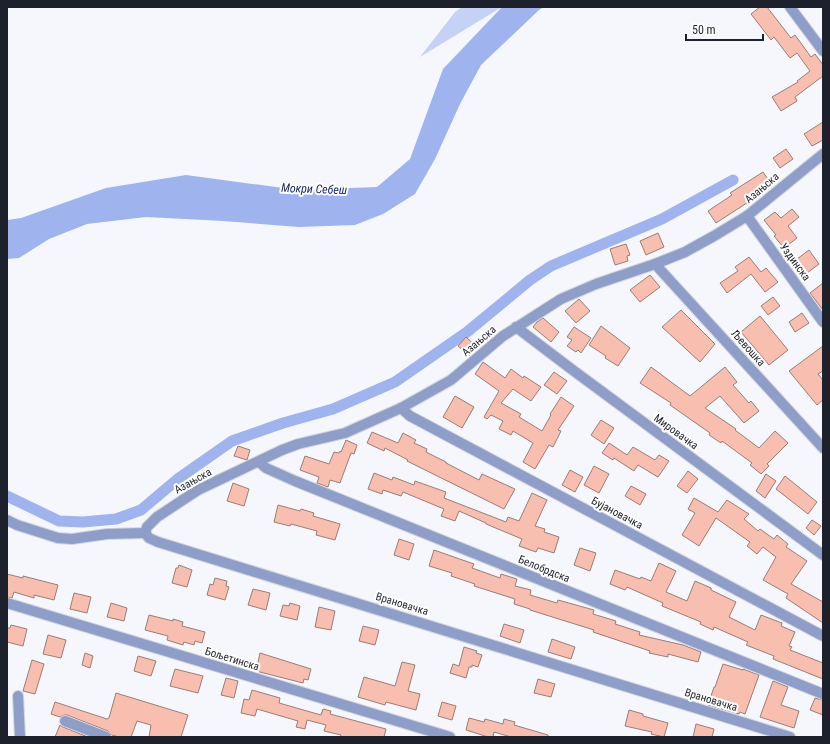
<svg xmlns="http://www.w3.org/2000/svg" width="830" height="744" font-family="'Roboto Condensed',sans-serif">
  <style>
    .green { fill: #c5d2f5 }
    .water { fill: #9fb4ef }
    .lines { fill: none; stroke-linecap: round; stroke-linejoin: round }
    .canal { stroke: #9fb4ef; stroke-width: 11 }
    .building { fill: #f8bfb0; stroke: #9b7d76 }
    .street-casing { stroke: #d2d5db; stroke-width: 12 }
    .street { stroke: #8e9ec9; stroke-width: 10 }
    .labels { text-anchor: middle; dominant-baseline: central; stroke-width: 4; stroke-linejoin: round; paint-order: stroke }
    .street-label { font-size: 11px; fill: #1d212b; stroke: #fff }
    .water-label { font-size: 12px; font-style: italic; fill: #192769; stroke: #fff }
  </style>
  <rect width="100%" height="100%" fill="#f5f7fc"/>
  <polygon class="green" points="462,7 502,7 420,57 455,12"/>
  <polygon class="water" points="502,7 544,7 539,10 481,65 460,104 435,159 415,194 383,214 355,225 299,227 223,221 146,217 87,224 49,239 19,258 7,259 7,220 21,218 106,188 186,175 298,190 377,187 410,159 443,69"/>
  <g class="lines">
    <polyline class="canal" points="7,496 59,521 83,522 116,519 141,510 179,478 232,441 283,423 333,409 395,382 467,332 530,280 551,266 662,219 733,180"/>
  </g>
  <g class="building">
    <polygon points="760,7 767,7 791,38 795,35 811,57 815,54 823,65 823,76 795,97 797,101 781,111 772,97 798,82 797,81 810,71 797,53 790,58 774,37 771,40 751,14"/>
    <polygon points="823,122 823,140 812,146 804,134"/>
    <polygon points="786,149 793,159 780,168 773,158"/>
    <polygon points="763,172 770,182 751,195 753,199 716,223 708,211 732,195 730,193"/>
    <polygon points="792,209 799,217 788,226 797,238 784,248 774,236 776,235 764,220 775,212 781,218"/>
    <polygon points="658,233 664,247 646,255 640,241"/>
    <polygon points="626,244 630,255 627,256 628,261 615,265 610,249"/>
    <polygon points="809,250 819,264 807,273 797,259"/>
    <polygon points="749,257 761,272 766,268 778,282 765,292 751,274 727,293 720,283 738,271 735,267"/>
    <polygon points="650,275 660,287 640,302 630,290"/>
    <polygon points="823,283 823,310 810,293"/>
    <polygon points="773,297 780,306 768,315 761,306"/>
    <polygon points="579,299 590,311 576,323 565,311"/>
    <polygon points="681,310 715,344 700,362 662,327"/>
    <polygon points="802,313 809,323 795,332 789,322"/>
    <polygon points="760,316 788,350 769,365 741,332"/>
    <polygon points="543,318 559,332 551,342 533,327 537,322"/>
    <polygon points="601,326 630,348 618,366 605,358 606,356 589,345"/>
    <polygon points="574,327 591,338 581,353 578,350 576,352 567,346 572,340 567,337"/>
    <polygon points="466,337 477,347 469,356 458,346"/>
    <polygon points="823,346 823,371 818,374 823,380 823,400 817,405 789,371"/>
    <polygon points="483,362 505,378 511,369 523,378 524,376 541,387 531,401 513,389 501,403 521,414 519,417 542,431 551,415 550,414 561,397 574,406 558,430 561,431 553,447 549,445 535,469 523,462 533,443 513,431 511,435 499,429 503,421 491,415 487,419 484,417 499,391 475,374"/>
    <polygon points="651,367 690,396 725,367 737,382 733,385 749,403 751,401 759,411 744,423 720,396 705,408 736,429 735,430 759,448 775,431 788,443 767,464 769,466 761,474 750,465 752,463 722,441 721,443 709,435 710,433 670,405 671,403 640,383"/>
    <polygon points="554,372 567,381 557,394 544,385"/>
    <polygon points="455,396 474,407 462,428 443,417"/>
    <polygon points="601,420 614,428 604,444 591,435"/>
    <polygon points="372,432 398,443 403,433 416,440 414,443 427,449 426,452 446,462 446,463 479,480 482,474 515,489 504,509 407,461 408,460 385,448 384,451 367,443"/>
    <polygon points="346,440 357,445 354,454 351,453 340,483 330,480 328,487 317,483 319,477 300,470 305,456 329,464 334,452 339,453 340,451 341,452"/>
    <polygon points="609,443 627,455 633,447 655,460 659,455 669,461 658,477 638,465 634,471 614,458 613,460 602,453"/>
    <polygon points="238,446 250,450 247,460 234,456"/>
    <polygon points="594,466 609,474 599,493 584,485"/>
    <polygon points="570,470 583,477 575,492 562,485"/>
    <polygon points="688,471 698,479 687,493 677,486"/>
    <polygon points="374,473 392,480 393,477 414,485 415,481 446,492 444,498 506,522 508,517 519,521 532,493 547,500 535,526 545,529 544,532 559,537 554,553 538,548 536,552 519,546 522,539 486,524 486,523 459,511 455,521 441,516 444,509 403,492 401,496 383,490 382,494 368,489"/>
    <polygon points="766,474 776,481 765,498 756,491"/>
    <polygon points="785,476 817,502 808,514 776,489"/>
    <polygon points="233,483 249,489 244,506 227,501"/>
    <polygon points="631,486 646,494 640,505 625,496"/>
    <polygon points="694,498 718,512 727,500 749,514 744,519 758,531 760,529 774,539 777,535 788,544 786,547 807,561 791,584 823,602 823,623 786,598 788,594 763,580 776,557 763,547 757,554 747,546 750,542 716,518 699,546 682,535 695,513 688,509"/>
    <polygon points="278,505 300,511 301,509 314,513 313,516 340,524 335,540 316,535 317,531 291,524 290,526 274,522"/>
    <polygon points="812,520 821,526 814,535 806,528"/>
    <polygon points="399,539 414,544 409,560 394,555"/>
    <polygon points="580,548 596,553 590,571 574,565"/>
    <polygon points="434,550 474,564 472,568 500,578 501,574 517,579 515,586 531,590 530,595 557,603 558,600 594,610 593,614 616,621 615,624 640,632 639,635 683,645 701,652 698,662 668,654 668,657 649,653 650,651 593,632 594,630 530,610 530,609 514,604 515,599 474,586 475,584 451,576 452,573 429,566"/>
    <polygon points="659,563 676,571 666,592 687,601 695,581 711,588 711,590 736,602 729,617 755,630 761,615 782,623 781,626 795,632 789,646 792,647 790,650 823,663 823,679 773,659 774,656 746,645 748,642 714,627 713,630 700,624 701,622 662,606 663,603 627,587 625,590 610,584 615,570 640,579 641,577 651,581"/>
    <polygon points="179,565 192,570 187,587 172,583 176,568 178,568"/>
    <polygon points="7,574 23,578 23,576 58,585 54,600 34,595 34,598 14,592 12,598 7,597"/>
    <polygon points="215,578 227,581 226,586 229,587 225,600 207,595 210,584 213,585"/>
    <polygon points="253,589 270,593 266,610 248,605"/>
    <polygon points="74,593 91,597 87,613 70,609"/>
    <polygon points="111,603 127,608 124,621 107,617"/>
    <polygon points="290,603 300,606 297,620 280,616 283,605 289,606"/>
    <polygon points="319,607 335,611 331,630 315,627"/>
    <polygon points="149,615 173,621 173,619 183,622 182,626 205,632 202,643 195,641 194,645 184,642 183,645 167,640 168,636 145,630"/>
    <polygon points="504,624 524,630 520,643 500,636"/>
    <polygon points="11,625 27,629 23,646 7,642 7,628 10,628"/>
    <polygon points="363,626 379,630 375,645 359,641"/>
    <polygon points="48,635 66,640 61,658 43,654"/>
    <polygon points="552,639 575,647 571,659 548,652"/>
    <polygon points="464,647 477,651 476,653 482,655 478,667 472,665 472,667 469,667 466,678 450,673 453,664 459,666"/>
    <polygon points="85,653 93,656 90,668 82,665"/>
    <polygon points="260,653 311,669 308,680 304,679 303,683 256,671"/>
    <polygon points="138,656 156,661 151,676 134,671"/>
    <polygon points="32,660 44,664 35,694 23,691"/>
    <polygon points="402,662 415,665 408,691 420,694 416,710 386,702 385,705 358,697 364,677 395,686"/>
    <polygon points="723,664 743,670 743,669 759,675 745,714 740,712 739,714 708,705 714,687 715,687"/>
    <polygon points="175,669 203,676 198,693 170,686"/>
    <polygon points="226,678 238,681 234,698 221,695"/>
    <polygon points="538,679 555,684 551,697 534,693"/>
    <polygon points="773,681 788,687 781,705 799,711 794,728 760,717"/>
    <polygon points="252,690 280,698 279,703 321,715 323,709 331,711 330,714 386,729 384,737 340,737 341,735 324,731 326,725 307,720 305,729 296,727 298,721 257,709 255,716 241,713 244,699 249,700"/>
    <polygon points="116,693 188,715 181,737 149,737 151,725 137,721 131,737 119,737 112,735 108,731 67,715 64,715 60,717 51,714 55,702 107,719 109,718"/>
    <polygon points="815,698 823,700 823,715 810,710"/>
    <polygon points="442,702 456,706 452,720 438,716"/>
    <polygon points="629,710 643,714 643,716 668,723 664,737 651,734 652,732 625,726"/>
    <polygon points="469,718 484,722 485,719 503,724 504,719 515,722 514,725 548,735 548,737 511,737 494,732 493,737 488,737 466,730"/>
    <polygon points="696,724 714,729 712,737 693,737"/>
    <polygon points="60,725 63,727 88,737 55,737"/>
  </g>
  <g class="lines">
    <g class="street-casing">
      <g id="street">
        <polyline points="790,7 823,51"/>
        <polyline points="747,216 823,322"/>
        <polyline points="655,264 823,448"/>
        <polyline points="516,327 574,371 823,555"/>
        <polyline points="401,408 410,416 823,636"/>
        <polyline points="259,462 266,468 295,481 823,694"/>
        <polyline points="7,520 17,525 58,538 72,539 107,534 145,533"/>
        <polyline points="145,533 147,527 157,517 198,490 282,450 298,444 345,433 401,408 451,380 503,336 561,299 596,284 655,264 685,252 714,236 747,216 823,154"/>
        <polyline points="145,533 149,538 158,542 790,737"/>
        <polyline points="7,603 450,737"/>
        <polyline points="18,696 20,737"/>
        <polyline points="65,721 106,737"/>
      </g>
    </g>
    <use href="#street" class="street"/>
  </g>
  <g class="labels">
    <g class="street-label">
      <text transform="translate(762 188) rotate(-40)">Азањска</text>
      <text transform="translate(795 262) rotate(54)">Уздинска</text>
      <text transform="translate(479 341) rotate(-40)">Азањска</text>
      <text transform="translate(748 348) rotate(48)">Љевошка</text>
      <text transform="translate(676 432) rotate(36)">Мировачка</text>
      <text transform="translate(193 481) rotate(-29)">Азањска</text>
      <text transform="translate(617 513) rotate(28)">Бујановачка</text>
      <text transform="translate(544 569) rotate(22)">Белобрдска</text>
      <text transform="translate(402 604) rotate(17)">Врановачка</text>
      <text transform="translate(232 659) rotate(17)">Бољетинска</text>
      <text transform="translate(711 700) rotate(17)">Врановачка</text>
    </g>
    <g class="water-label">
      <text transform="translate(314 189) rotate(2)">Мокри Себеш</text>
    </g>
  </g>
  <rect width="830" height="744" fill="none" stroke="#1d212b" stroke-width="16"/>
  <path d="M686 34v6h77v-6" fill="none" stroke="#1d212b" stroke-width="2"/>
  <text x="692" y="34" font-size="12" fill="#1d212b" stroke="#ffffff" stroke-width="3" paint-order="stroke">50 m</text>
</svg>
